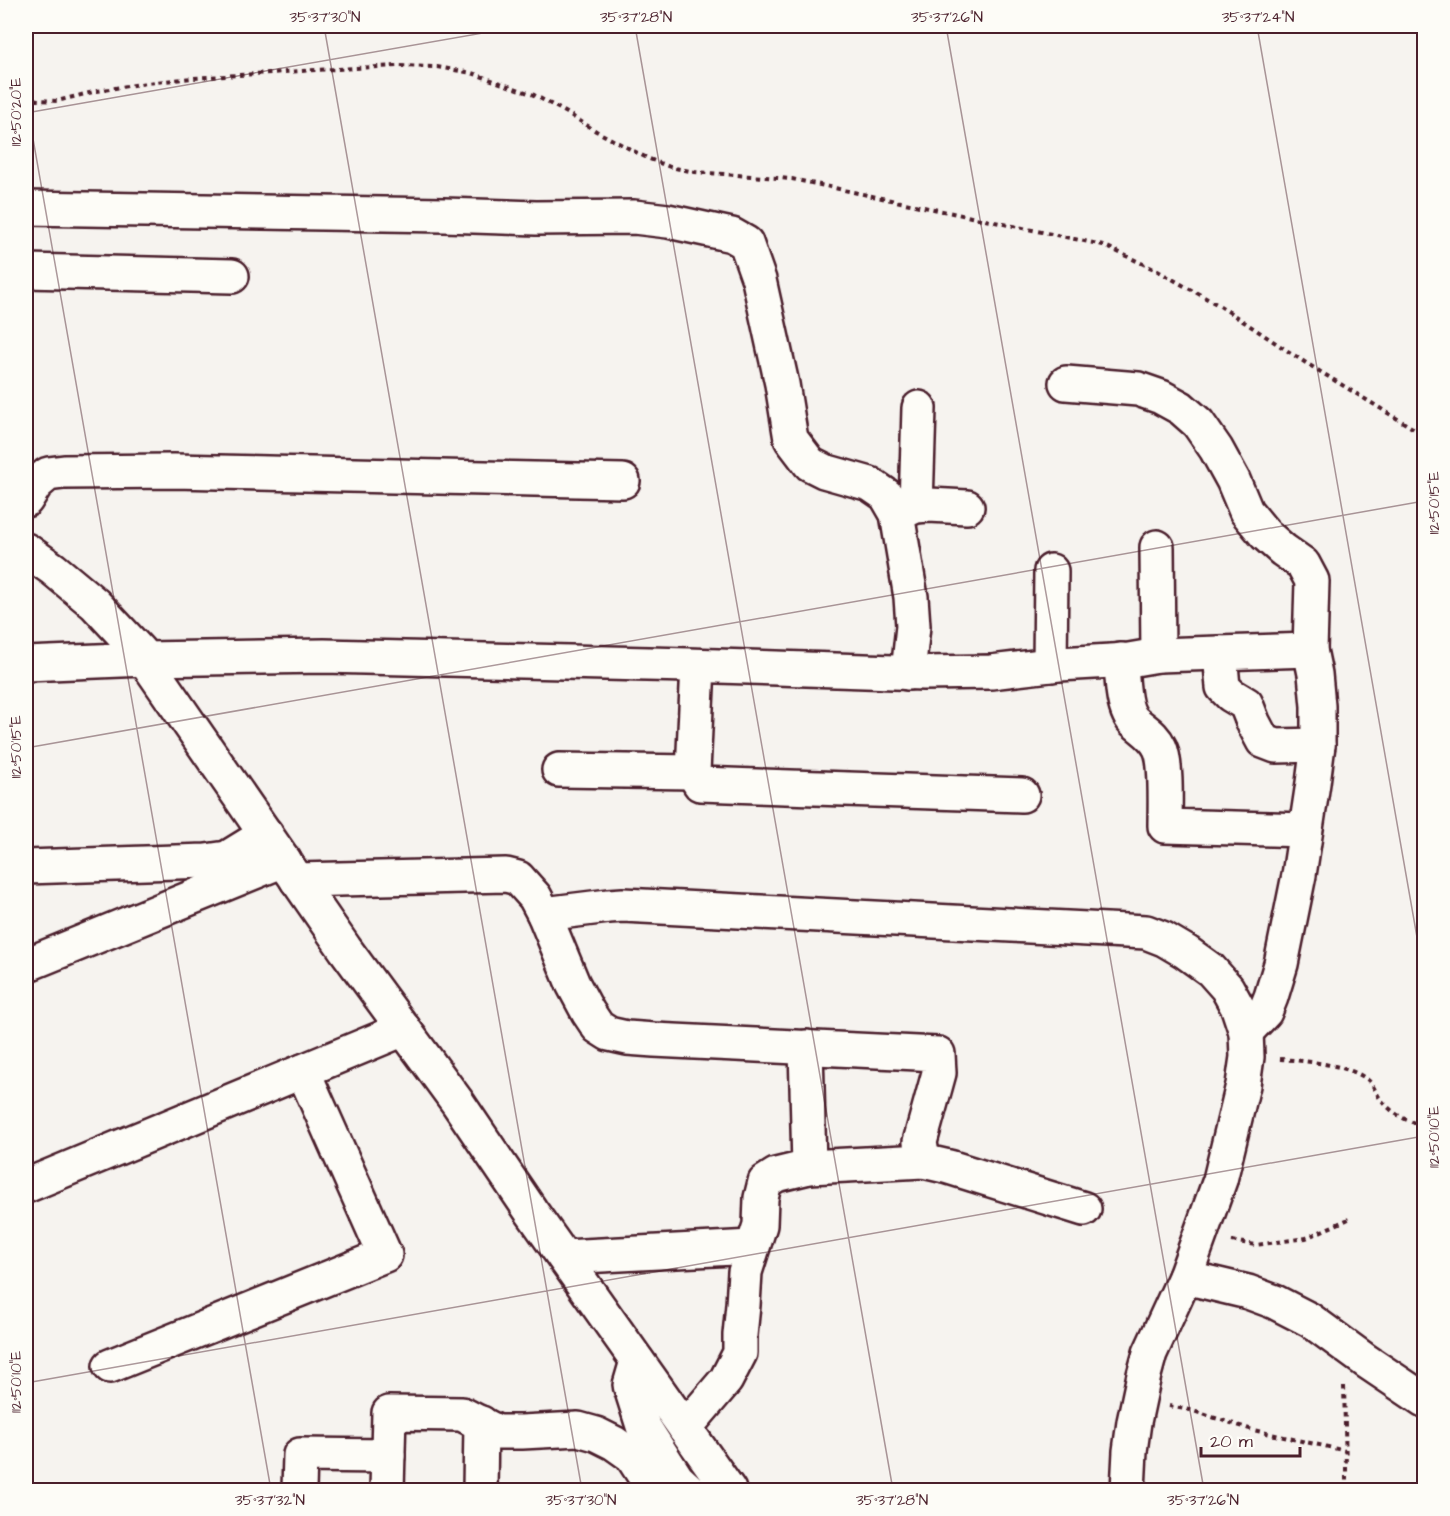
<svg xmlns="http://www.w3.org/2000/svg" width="1450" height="1516" font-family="'Architects Daughter',sans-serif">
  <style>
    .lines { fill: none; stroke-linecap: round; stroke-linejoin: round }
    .minor-casing { stroke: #4a1f2b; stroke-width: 38 }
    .path { stroke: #4a1f2b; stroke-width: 4; stroke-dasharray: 4.5 4.5; stroke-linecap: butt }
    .minor { stroke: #fdfcf7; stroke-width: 33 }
    .ticks { fill: none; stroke: #4a1f2b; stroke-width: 1.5; stroke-opacity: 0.45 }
    .neatline { fill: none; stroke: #4a1f2b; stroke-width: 2 }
    .ticks-label { font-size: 15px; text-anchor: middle; fill: #4a1f2b }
  </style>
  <rect width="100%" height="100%" fill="#f6f3ef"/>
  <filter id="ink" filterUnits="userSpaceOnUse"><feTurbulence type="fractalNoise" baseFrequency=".0167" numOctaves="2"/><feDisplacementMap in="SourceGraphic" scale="12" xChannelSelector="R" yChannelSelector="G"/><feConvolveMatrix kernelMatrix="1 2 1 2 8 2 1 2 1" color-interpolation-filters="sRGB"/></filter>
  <g filter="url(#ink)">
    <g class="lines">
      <g class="minor-casing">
        <g id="minor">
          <polyline points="26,208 444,215 536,218 634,217 668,221 732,235 746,243 759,280 782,384 791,439 810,464 824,471 870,484 886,495 897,514 911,597 913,626 908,673"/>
          <polyline points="26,271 232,276"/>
          <polyline points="1066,383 1138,389 1161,397 1181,408 1198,423 1216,449 1233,480 1246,511 1265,534 1283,550 1303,564 1312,581 1310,650 1315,674 1318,706 1318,745 1313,783 1299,875 1281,964 1271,997 1265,1012 1246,1032"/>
          <polyline points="26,500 36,484 48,474 64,472 174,471 623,481"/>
          <polyline points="916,506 919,408"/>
          <polyline points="897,514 916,506 929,505 967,507"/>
          <polyline points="1157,547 1158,655"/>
          <polyline points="26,550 53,569 95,604 139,651 345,949 458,1103 531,1211 729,1490"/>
          <polyline points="1220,653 1223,687 1231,695 1246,704 1253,722 1263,741 1276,746 1318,745"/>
          <path d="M1121,660C1122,677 1122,711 1135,722C1145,731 1154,735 1160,748C1167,763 1165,808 1165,826L1305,830"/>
          <polyline points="26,664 145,659 324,656 688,665 923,673 991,672 1059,664 1129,660 1158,655 1310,650"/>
          <polyline points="1050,665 1051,571"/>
          <polyline points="698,666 693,772 700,784 1022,795"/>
          <polyline points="559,770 693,772"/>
          <polyline points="26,867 206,861 227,858 266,834"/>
          <polyline points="297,880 506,875 518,878 535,897 544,914 573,984 588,1012 598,1027 609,1034 627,1038 654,1040 938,1054 939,1073 920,1142 923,1161"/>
          <polyline points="544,914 609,906 623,905 1146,932 1164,939 1186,952 1211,970 1227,988 1238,1008 1246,1032 1247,1057 1243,1085 1220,1180 1185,1277 1150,1353 1144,1375 1134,1422 1130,1451 1128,1490"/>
          <polyline points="26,965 284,860"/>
          <polyline points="806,1047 809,1167"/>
          <polyline points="26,1186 404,1029"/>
          <polyline points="564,1257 752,1247"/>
          <polyline points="1185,1277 1248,1292 1275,1302 1310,1320 1366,1361 1424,1400"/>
          <polyline points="637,1361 630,1385 643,1426 677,1479 689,1490"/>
          <polyline points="110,1366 385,1255 303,1071"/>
          <polyline points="685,1428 726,1380 740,1353 740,1335 743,1305 745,1272 760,1225 761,1198 765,1182 776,1175 809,1167 923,1161 949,1167 1084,1209"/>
          <polyline points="299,1490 300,1455 388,1456"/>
          <polyline points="387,1490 389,1413 462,1414 497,1432 522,1432 578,1429 596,1434 614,1443 631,1455 642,1472 653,1490"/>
          <polyline points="480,1490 481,1423"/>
        </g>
      </g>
      <g class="path">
        <polyline points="26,96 37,100 57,101 97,91 146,83 193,78 316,70 397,66 437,67 472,73 534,95 567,113 596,131 647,158 670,167 695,172 792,179 1103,245 1156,270 1220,306 1306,363 1424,435"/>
        <path d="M1280,1059C1305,1061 1350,1064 1369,1081C1373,1085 1376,1092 1379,1097C1392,1114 1404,1120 1424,1126"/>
        <polyline points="1232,1241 1256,1245 1306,1238 1351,1218"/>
        <polyline points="1344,1386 1346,1467 1346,1490"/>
        <polyline points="1169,1406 1190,1410 1253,1430 1346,1451"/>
      </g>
      <use href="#minor" class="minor"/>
    </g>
  </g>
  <path class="ticks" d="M324,26L582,1490M635,26L893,1490M946,26L1204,1490M1257,26L1424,977M26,99L271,1490M26,113L523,26M26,748L1424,501M26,1383L1424,1136"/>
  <rect width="1450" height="1516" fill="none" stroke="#fdfcf7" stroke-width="66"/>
  <path d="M1201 1447v9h99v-9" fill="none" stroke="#4a1f2b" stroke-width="3"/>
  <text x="1210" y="1447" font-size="18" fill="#4a1f2b" stroke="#fdfcf7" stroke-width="4.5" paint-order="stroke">20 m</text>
  <rect x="33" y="33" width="1384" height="1450" class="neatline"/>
  <g class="ticks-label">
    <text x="325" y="22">35°37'30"N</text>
    <text x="636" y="22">35°37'28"N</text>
    <text x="947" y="22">35°37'26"N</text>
    <text x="1258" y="22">35°37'24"N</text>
    <text transform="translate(16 112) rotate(-90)" y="5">112°50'20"E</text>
    <text transform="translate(1434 503) rotate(-90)" y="5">112°50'15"E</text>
    <text transform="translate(16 747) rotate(-90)" y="5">112°50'15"E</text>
    <text transform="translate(1434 1137) rotate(-90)" y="5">112°50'10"E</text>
    <text transform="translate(16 1382) rotate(-90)" y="5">112°50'10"E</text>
    <text x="270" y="1505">35°37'32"N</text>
    <text x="581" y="1505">35°37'30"N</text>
    <text x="892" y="1505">35°37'28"N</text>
    <text x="1203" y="1505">35°37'26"N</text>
  </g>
</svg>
